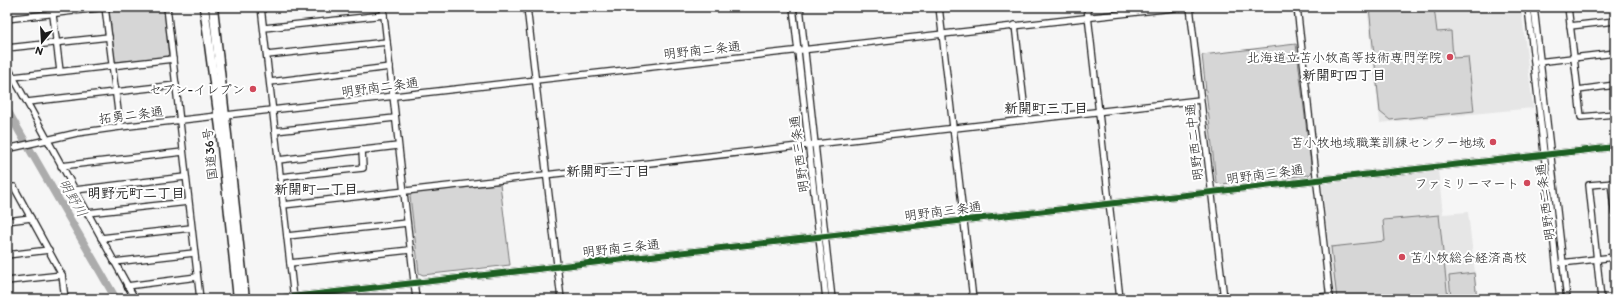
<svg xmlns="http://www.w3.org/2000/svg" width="1622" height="306" font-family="Itim,'Klee One',sans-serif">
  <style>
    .built { fill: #e6e6e6 }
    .green { fill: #d6d6d6; stroke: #797979 }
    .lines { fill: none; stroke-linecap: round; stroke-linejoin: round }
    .river { stroke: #acacac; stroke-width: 8 }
    .minor-casing { stroke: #1c1c1c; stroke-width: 8 }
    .highway-casing { stroke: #1c1c1c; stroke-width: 11 }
    .minor { stroke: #fff; stroke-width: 5.5 }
    .highway { stroke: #fff; stroke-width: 8 }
    .cycleway-casing { stroke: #fff; stroke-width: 8 }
    .cycleway { stroke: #1b5e20; stroke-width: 6 }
    .poi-dot { fill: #d1495b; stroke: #fff; stroke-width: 1.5 }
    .labels { text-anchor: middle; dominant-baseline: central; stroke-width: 4; stroke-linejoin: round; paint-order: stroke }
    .street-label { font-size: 13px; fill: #1c1c1c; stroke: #fff }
    .poi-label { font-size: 13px; fill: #1c1c1c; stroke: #fff; text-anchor: end }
    .neighbourhood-label { font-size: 14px; font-weight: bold; fill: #1c1c1c; stroke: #fff }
    .water-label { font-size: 14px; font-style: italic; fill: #5d5d5d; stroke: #fff }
  </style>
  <rect width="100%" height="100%" fill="#f6f6f6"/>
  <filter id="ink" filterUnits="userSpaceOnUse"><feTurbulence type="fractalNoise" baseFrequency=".025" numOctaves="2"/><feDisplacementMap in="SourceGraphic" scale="8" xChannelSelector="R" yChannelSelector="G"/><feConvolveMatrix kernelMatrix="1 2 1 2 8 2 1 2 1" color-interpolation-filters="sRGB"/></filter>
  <g filter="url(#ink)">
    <g class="built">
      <polygon points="1367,7 1521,7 1533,108 1380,123"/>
      <polygon points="1438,170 1443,214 1468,212 1478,299 1335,299 1322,185 1324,184"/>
    </g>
    <g class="green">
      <polygon points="133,7 164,7 169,57 115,62 109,10"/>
      <polygon points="1369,7 1434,7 1437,32 1451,31 1453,58 1468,57 1474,111 1390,120 1380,112"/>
      <polygon points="1296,44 1312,172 1309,175 1221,184 1216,182 1202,55"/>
      <polygon points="500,184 510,265 423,275 419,273 410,196 413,193"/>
      <polygon points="1439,215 1448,299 1337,299 1331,247 1385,241 1383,220"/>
      <polygon points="1474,273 1477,299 1451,299 1449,276"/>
    </g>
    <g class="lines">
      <polyline class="river" points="7,110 116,299"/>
      <g class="minor-casing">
        <g id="minor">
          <polyline points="52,7 60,71"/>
          <polyline points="105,7 120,127"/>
          <polyline points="167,7 200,299"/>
          <polyline points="261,7 294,299"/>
          <polyline points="383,7 416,299"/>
          <polyline points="527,7 561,299"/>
          <polyline points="793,7 826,299"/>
          <polyline points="800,7 832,299"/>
          <polyline points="939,7 973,299"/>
          <polyline points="1087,7 1120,299"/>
          <polyline points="1190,7 1224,299"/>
          <polyline points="1297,7 1330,299"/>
          <polyline points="1528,7 1560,299"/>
          <polyline points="1534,7 1567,299"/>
          <polyline points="1568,7 1581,117 1615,114"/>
          <polyline points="7,19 107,7"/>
          <polyline points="1015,25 1026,120"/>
          <polyline points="1570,26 1615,21"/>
          <polyline points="264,28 384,15"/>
          <polyline points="7,48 109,37"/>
          <polyline points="267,55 387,42"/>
          <polyline points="1538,62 1615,53"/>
          <polyline points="7,66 135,299"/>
          <polyline points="13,77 173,59"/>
          <polyline points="270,82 390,67"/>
          <polyline points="1578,90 1615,85"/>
          <polyline points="27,102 176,85"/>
          <polyline points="275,131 395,118"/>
          <polyline points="7,149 77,133 120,127 1182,7"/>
          <polyline points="278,160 398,146"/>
          <polyline points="61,166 183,152"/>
          <polyline points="280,177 363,168 362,150"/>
          <polyline points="1611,183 1615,217"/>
          <polyline points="7,188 14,187 62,275 65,299"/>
          <polyline points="75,190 185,177"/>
          <polyline points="283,205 1200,100"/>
          <polyline points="87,213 188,202"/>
          <polyline points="7,221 31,218"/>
          <polyline points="287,236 407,223"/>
          <polyline points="101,238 191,228"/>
          <polyline points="7,255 49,250"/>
          <polyline points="114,262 194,253"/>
          <polyline points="290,263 410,250"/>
          <polyline points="1561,263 1615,257"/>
          <polyline points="7,281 62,275"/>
          <polyline points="127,286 197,277"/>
          <polyline points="274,299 1317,180 1615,147"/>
          <polyline points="1303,299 1330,296"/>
          <polyline points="1601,299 1589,185 1615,183"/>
        </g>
      </g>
      <g class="highway-casing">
        <g id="highway">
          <polyline points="204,7 220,128 238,299"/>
          <polyline points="213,7 245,299"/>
        </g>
      </g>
      <use href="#minor" class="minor"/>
      <use href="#highway" class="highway"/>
      <g class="cycleway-casing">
        <polyline id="cycleway" points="274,299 1317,180 1615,147"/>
      </g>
      <use href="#cycleway" class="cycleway"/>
    </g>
  </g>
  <g class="poi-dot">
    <circle cx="1450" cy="57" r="4"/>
    <circle cx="253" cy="89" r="4"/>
    <circle cx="1493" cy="142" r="4"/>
    <circle cx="1527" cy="183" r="4"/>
    <circle cx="1402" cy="257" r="4"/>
  </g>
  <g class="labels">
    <g class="street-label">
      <text transform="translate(702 50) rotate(-6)">明野南二条通</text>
      <text transform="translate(380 87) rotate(-7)">明野南二条通</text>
      <text transform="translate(131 115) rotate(-7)">拓勇二条通</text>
      <text transform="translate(1194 142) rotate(-96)">明野西二中通</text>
      <text transform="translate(210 154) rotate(-96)">国道36号</text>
      <text transform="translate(799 154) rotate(-97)">明野西三条通</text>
      <text transform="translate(1265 174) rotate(-7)">明野南三条通</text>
      <text transform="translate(1545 202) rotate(-97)">明野西二条通</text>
      <text transform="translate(943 211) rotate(-7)">明野南三条通</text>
      <text transform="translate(621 248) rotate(-6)">明野南三条通</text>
    </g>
    <g class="poi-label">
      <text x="1442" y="57">北海道立苫小牧高等技術専門学院</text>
      <text x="245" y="89">セブン-イレブン</text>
      <text x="1485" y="142">苫小牧地域職業訓練センター地域</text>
      <text x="1519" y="183">ファミリーマート</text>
      <text x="1410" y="257" text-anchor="start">苫小牧総合経済高校</text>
    </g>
    <g class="neighbourhood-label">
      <text x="1344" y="75">新開町四丁目</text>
      <text x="1046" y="108">新開町三丁目</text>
      <text x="608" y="171">新開町二丁目</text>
      <text x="316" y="189">新開町一丁目</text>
      <text x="136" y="193">明野元町二丁目</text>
    </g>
    <g class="water-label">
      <text transform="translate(73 198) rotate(60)">明野川</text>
    </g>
  </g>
  <rect width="1622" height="306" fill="none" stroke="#fff" stroke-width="24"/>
  <rect x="12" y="12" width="1598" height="282" fill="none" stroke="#1c1c1c" stroke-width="1.5" filter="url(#ink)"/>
  <g transform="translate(42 42) rotate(198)" stroke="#ffffff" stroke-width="3" paint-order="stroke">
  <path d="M0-3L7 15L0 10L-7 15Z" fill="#1c1c1c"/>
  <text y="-6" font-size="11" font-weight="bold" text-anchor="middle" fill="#1c1c1c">N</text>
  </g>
</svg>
